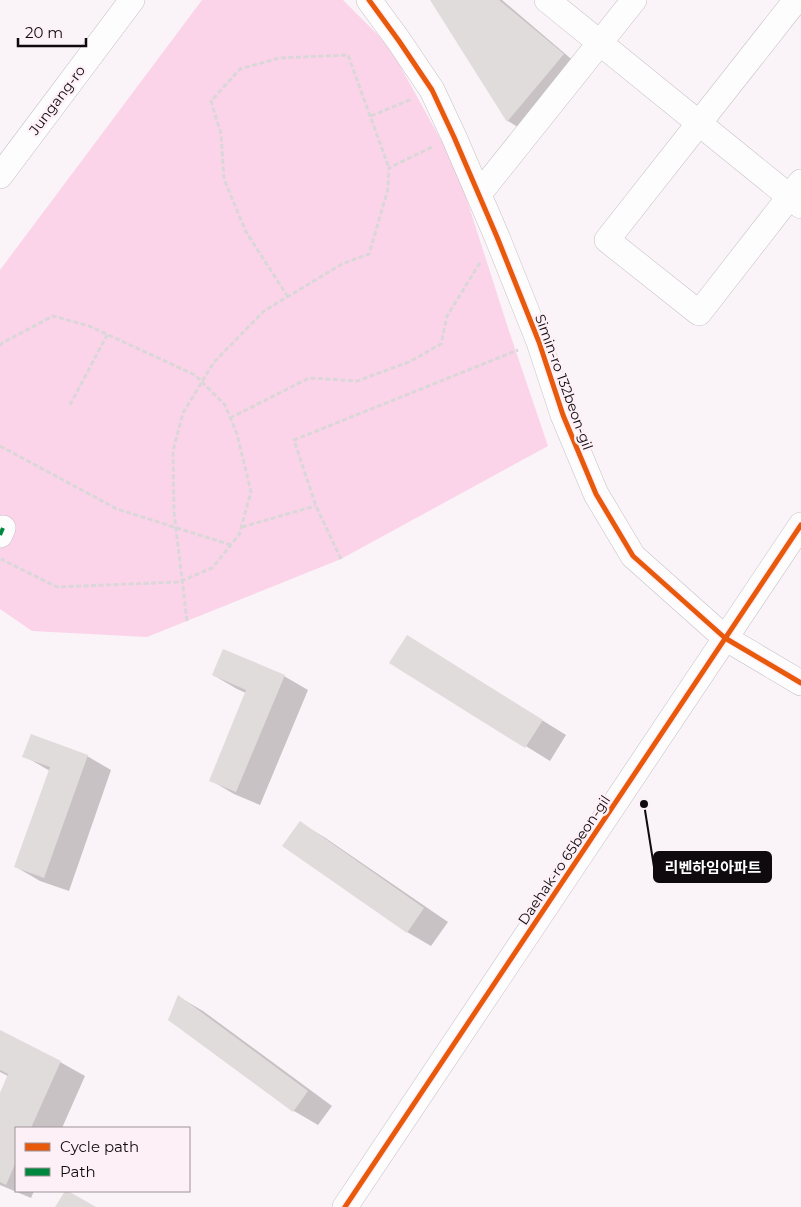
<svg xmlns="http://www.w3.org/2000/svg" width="801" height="1207" font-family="Montserrat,'Noto Sans KR',sans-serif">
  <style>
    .green { fill: #fcd4ea }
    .shadow { fill: #0003 }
    .building { fill: #dfdcdb }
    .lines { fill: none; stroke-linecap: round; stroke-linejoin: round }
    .minor-casing { stroke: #c6c0c4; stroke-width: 26 }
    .path { stroke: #dad7d8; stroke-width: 3; stroke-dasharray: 5 2.5; stroke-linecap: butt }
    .minor { stroke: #fefdfe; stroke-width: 25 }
    .quiet { stroke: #00873e; stroke-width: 4; stroke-dasharray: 8 4; stroke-linecap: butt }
    .cycleway-casing { stroke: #fdf0f7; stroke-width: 8 }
    .cycleway { stroke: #e8590c; stroke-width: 5 }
    .labels { text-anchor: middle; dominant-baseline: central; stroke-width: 5; stroke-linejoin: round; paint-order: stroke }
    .street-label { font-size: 14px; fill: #0f0a0d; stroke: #fdf0f7 }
    .leader { fill: none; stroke: #0f0a0d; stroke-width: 2 }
    .callout-dot { fill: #0f0a0d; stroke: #fdf0f7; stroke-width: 2 }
    .callout { fill: #0f0a0d; stroke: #0f0a0d; stroke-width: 2 }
    .callout-label { font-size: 15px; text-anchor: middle; font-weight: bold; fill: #fff }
  </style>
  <rect width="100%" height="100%" fill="#faf3f7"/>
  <polygon class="green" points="202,0 343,0 389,46 457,169 509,331 548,446 341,559 147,637 32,631 0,609 0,270"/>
  <g class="shadow">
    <polygon points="431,0 502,0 576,63 521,129 508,121"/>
    <polygon points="431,651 566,735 550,761 391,663"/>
    <polygon points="213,675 284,676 308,690 260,805 234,794 210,780 246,693 237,689"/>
    <polygon points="24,756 87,756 111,770 69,891 40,881 16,867 50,771"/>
    <polygon points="300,823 324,837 448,922 431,946 407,932"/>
    <polygon points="179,997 203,1011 332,1106 318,1125 294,1111"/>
    <polygon points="0,1031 60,1062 85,1076 62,1128 16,1128 16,1191 34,1191 31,1198 0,1185 0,1096 8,1076 0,1072"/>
  </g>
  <g class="building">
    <polygon points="430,0 499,0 564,54 507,122"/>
    <polygon points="407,635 543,720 525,748 389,663"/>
    <polygon points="223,649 285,675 236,792 209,781 246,690 212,675"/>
    <polygon points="31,734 88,755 44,878 14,867 50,767 22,757"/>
    <polygon points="300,821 424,908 407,933 282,846"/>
    <polygon points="178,995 308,1091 293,1112 168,1020"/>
    <polygon points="0,1030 61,1061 31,1128 16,1128 16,1162 6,1185 0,1182 0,1093 8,1074 0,1070"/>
    <polygon points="65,1191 68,1191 96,1207 55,1207"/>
  </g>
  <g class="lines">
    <g class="minor-casing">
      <g id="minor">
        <polyline points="369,0 399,41 432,90 454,137 497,237 539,342 563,415 596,494 633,556 725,638 801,683"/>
        <polyline points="547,0 801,206"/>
        <polyline points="796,0 607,240 699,313 801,182"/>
        <polyline points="0,176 132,0"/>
        <polyline points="479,194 634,0"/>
        <polyline points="0,535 3,528"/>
        <polyline points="345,1207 801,525"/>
      </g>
    </g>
    <g class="path">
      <polyline points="371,116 412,99"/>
      <polyline points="288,297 246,232 224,179 221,134 211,101 240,69 279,58 348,55 389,168"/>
      <polyline points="0,346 2,343 53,316 89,326 195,375 225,405 237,434 251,492 239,535 212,568 179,582 57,587 1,559"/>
      <polyline points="70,405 107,335"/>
      <polyline points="230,418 309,378 357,381 409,362 441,344 447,316 481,261"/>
      <polyline points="0,446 117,509 231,545"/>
      <polyline points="242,527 315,506"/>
      <polyline points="341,559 316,506 294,440 518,350"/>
      <polyline points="187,621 174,512 173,451 183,413 214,362 264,311 342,264 369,254 388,189 389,168 434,146"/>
    </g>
    <use href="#minor" class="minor"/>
    <polyline class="quiet" points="0,535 3,528"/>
    <g class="cycleway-casing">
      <g id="cycleway">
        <polyline points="369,0 399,41 432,90 454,137 497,237 539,342 563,415 596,494 633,556 725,638 801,683"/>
        <polyline points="345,1207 801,525"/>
      </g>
    </g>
    <use href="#cycleway" class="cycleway"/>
  </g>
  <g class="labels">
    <g class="street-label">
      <text transform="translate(57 100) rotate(-53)">Jungang-ro</text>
      <text transform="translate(564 382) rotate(70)">Simin-ro 132beon-gil</text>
      <text transform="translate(564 860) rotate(-56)">Daehak-ro 65beon-gil</text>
    </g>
  </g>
  <path class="leader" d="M644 804L654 867"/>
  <circle class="callout-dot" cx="644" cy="804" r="5"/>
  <rect class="callout" x="654" y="852" width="117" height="30" rx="5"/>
  <g class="callout-label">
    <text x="713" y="873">리벤하임아파트</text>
  </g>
  <rect x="15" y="1127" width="175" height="65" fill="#fdf0f7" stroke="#9e9499"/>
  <rect x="25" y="1143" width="25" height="8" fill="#e8590c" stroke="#9e9499"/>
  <text x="60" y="1152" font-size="15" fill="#0f0a0d">Cycle path</text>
  <rect x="25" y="1168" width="25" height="8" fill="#00873e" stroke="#9e9499"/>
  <text x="60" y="1177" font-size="15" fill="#0f0a0d">Path</text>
  <path d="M18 38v8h68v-8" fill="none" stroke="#0f0a0d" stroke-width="2.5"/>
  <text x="25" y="38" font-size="15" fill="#0f0a0d" stroke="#fdf0f7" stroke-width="4" paint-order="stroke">20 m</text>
</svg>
